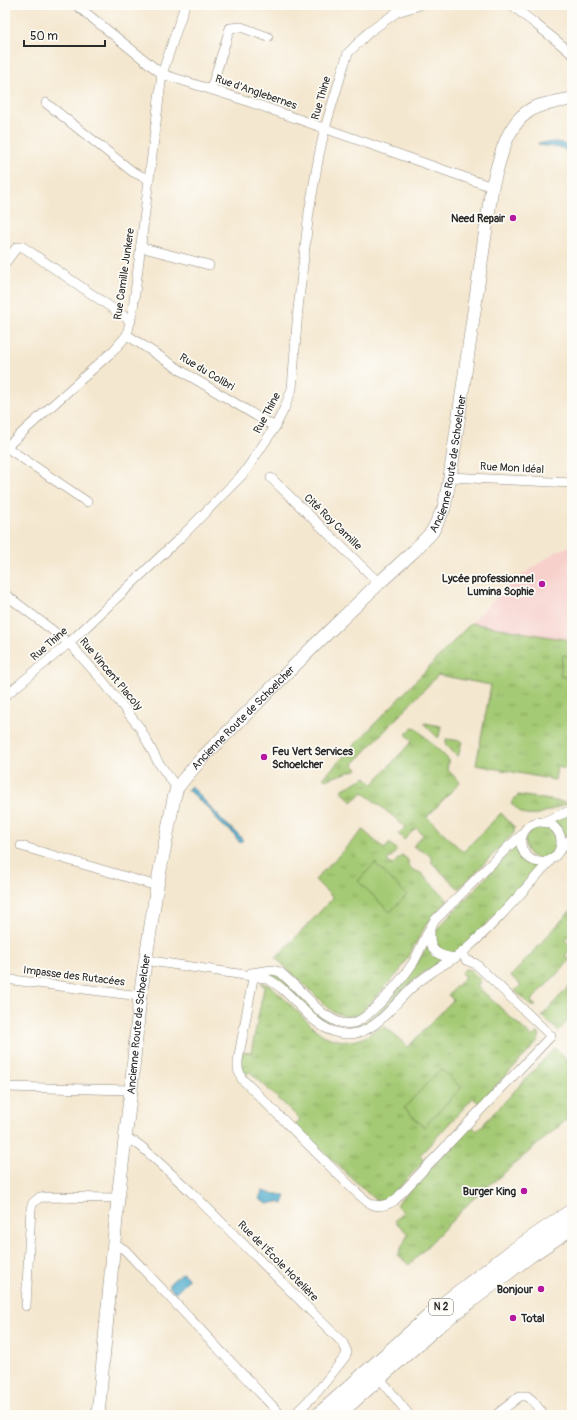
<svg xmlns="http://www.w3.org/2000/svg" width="577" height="1420" font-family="Pangolin,sans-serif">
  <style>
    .built { fill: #f7d0cc }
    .grass { fill: url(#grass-tufts); stroke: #687a50 }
    .pitch { fill: #a5ca74; stroke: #687a50 }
    .water { fill: #4dabcc; stroke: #3c6b7c }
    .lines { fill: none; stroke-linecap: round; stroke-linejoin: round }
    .minor-casing { stroke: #90897d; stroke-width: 10 }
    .secondary-casing { stroke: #90897d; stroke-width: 14 }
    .trunk-casing { stroke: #90897d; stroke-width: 16 }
    .minor { stroke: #fff; stroke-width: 9 }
    .secondary { stroke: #fff; stroke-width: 13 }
    .trunk { stroke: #fff; stroke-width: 15 }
    .poi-dot { fill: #b5179e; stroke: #fdfcf7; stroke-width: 1.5 }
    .labels { text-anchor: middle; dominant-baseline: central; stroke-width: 3.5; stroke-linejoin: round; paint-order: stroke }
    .shield { fill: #fdfcf7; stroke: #6a6a68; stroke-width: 1 }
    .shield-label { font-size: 10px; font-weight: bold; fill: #2b2b2b }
    .street-label { font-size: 11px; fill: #2b2b2b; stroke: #fdfcf7 }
    .poi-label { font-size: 11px; font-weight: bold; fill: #2b2b2b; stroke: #fdfcf7; text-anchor: end }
  </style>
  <defs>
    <pattern id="grass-tufts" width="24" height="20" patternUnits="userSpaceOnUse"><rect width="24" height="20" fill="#a5ca74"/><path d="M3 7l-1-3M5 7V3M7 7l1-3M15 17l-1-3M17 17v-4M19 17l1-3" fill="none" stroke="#87a45f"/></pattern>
  </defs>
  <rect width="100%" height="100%" fill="#fdfcf7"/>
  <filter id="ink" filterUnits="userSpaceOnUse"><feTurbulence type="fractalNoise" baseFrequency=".025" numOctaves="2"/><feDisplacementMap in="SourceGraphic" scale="8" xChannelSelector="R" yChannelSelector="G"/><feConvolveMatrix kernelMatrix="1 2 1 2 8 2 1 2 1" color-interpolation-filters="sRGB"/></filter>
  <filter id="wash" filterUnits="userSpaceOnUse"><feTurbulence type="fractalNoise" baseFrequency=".012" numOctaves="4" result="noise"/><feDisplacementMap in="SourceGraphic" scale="16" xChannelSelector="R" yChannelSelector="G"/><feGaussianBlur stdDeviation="0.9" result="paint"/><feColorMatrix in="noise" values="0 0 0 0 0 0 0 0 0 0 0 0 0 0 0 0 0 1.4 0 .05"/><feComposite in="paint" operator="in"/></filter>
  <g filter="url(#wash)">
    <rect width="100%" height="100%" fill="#f4e7cf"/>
    <polygon class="built" points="572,545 572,640 550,637 471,623 501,593 522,575 555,552"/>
    <g class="grass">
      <polygon points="471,623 550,637 572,640 572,770 557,767 555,780 476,765 491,685 438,675 353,764 358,769 325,780 323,778"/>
      <polygon points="425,723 441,726 439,737 437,737 425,725"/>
      <path d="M412,728L417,729L449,760L447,769L460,782L427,817L463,852L501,813L514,827V833L459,889L432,863C432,851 420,852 413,846L423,835L416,828L404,840L398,834L405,827L394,817L363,792L352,802L341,790L366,777L373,784L412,741L406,734Z"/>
      <polygon points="446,739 462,741 458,757 446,745"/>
      <path d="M518,795L569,803C559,806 535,818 526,815C520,813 515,807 511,803Z"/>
      <polygon points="572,814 572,834 566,840 561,828 552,821"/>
      <circle cx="541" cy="843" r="16"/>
      <path d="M363,830L384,849L390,843L397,850L387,861L392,865L402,855L408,860V865L411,869L421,873L448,901L427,923L399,972L361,1013C351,1019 342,1016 332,1011L276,958L333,898L315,880Z"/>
      <path d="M517,845C523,860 526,863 541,867L467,944C462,948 456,956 448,955C440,954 433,943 434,935C435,933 438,929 439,927Z"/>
      <polygon points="572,909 572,933 565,940 572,947 565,956 570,960 531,1001 536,1006 531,1006 515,991 521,985 511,976"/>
      <path d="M428,945L444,960L423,973L407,986L374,1020L361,1029L341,1031L324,1023L277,979L269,975L275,974L280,977L326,1021C335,1026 348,1029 359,1025C367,1023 374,1015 380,1008C401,987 413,971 428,945Z"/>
      <path d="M465,969L471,970L481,980L477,986L532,1037L537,1032L540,1035L537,1043L479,1103L473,1098L420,1155L425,1160L390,1197L379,1201L374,1199L295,1125L300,1119L249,1071L246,1076C240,1069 241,1060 242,1052L251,1053L264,988L261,982L271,986C281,996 292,1006 302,1016C309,1023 315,1030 323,1035C334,1041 351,1043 363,1038C371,1035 378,1024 387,1028L408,1047L453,1000L448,995L465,977L461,973Z"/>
      <polygon points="572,983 572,1017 558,1031 542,1016"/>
      <polygon points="555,1048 572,1065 571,1116 472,1200 409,1265 398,1255 408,1234 395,1221 403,1212 396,1205 471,1125 477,1131"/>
    </g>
    <g class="pitch">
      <polygon points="563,655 572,657 572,678 560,676"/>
      <polygon points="375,863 407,895 390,912 358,881"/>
      <polygon points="441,1069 461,1088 424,1127 404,1108"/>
    </g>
    <g class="water">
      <path d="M555,142C566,143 572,148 572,160L563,148L538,145V143Z"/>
      <polygon points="191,786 224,822 236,832 243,840 240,843 232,832 222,825 210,810 194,795 187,790"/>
      <path d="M262,1191C271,1194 278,1193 286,1196L283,1204L277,1202L268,1204L259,1199Z"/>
      <polygon points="181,1273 183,1273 188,1278 188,1280 176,1292 173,1291 169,1286 169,1284"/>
    </g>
  </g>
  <g filter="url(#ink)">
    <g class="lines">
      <g class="minor-casing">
        <g id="minor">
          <polyline points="76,5 162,74 244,100 492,187"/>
          <path d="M512,5C532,22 553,37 572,54"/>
          <polyline points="211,89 230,28 241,27 268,37"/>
          <polyline points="46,103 133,172 148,179"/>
          <polyline points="140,247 209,265"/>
          <polyline points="5,263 17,247 23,247 131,321"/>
          <polyline points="127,335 188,375 275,427"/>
          <polyline points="6,447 87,502"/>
          <polyline points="5,448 115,349 127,335 133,309 162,74 185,5"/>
          <polyline points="450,477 572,483"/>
          <polyline points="271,478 379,583"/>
          <polyline points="5,594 69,643 102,680 140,728 158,762 177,788"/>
          <polyline points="5,696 69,643 180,538 244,473 275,427 284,409 292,389 298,309 309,212 319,155 325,128 344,65 348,53 369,32 397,12 420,5"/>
          <circle cx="541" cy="842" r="20"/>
          <polyline points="543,822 572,810"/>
          <polyline points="21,846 157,886"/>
          <polyline points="560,850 572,837"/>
          <path d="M430,932C429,951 437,956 455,958"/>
          <path d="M144,960L265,978C294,990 308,1027 339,1033C374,1041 393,1002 416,984C423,978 431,973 438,968C447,962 456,958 464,951C494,925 523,891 550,861"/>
          <path d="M251,973L272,970L280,972C290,981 300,990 309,1000C315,1006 322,1014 330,1018C336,1022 346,1025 353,1023C369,1020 404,977 413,963C421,949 426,933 435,920L508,847L523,834"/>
          <path d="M254,973L238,1061V1069L242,1079L355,1191C369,1204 376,1211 394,1201L551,1036L476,964L466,960L463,952"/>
          <polyline points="5,979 140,996"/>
          <polyline points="5,1087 131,1090"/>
          <polyline points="125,1140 135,1142 143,1148 190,1191 343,1343 347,1352 345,1357 318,1391 294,1415"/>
          <polyline points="114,1243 125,1250 281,1415"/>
          <polyline points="26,1306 31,1208 33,1203 40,1197 118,1198"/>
          <polyline points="379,1377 409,1415"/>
          <polyline points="496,1415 520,1396 527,1396 532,1400 544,1415"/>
        </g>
      </g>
      <g class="secondary-casing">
        <g id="secondary">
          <path id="s1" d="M98,1415L118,1198L131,1090L140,996L157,886L174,798L177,788L184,779L203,757L315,645L379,583L414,551L432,532L444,508L450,477L492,187C500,159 506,120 536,107C547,103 560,101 572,99"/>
        </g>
      </g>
      <g class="trunk-casing">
        <g id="trunk">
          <polyline points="319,1415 440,1307 512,1252 572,1211"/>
          <polyline points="337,1415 436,1327 530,1255 572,1227"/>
        </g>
      </g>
      <use href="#minor" class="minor"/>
      <use href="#secondary" class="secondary"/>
      <use href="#trunk" class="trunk"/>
    </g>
  </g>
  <g class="poi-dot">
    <circle cx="513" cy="218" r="4"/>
    <circle cx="542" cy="584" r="4"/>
    <circle cx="264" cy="757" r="4"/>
    <circle cx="524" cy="1191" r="4"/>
    <circle cx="541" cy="1289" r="4"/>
    <circle cx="513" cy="1318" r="4"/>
  </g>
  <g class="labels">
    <rect class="shield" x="429" y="1299" width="24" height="16" rx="3"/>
    <g class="shield-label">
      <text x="441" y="1307">N 2</text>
    </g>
    <g class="street-label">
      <text transform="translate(256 92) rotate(19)">Rue d'Anglebernes</text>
      <text transform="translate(321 98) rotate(-74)">Rue Thine</text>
      <text transform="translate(124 274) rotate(-82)">Rue Camille Junkere</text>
      <text transform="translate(207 372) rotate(31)">Rue du Colibri</text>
      <text transform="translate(267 413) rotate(-62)">Rue Thine</text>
      <text stroke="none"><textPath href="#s1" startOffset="1065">Ancienne Route de Schoelcher</textPath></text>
      <text transform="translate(512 468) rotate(3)">Rue Mon Idéal</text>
      <text transform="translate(333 522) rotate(44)">Cité Roy Camille</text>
      <text transform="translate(49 644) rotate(-41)">Rue Thine</text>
      <text transform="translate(111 674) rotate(50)">Rue Vincent Placoly</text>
      <text stroke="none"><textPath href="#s1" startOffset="729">Ancienne Route de Schoelcher</textPath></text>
      <text transform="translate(74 976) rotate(7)">Impasse des Rutacées</text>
      <text stroke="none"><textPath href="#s1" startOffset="393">Ancienne Route de Schoelcher</textPath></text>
      <text transform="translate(278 1261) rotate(45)">Rue de l'École Hotelière</text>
    </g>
    <g class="poi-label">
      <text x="505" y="218">Need Repair</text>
      <text x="534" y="578">Lycée professionnel<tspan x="534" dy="13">Lumina Sophie</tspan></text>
      <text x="272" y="751" text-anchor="start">Feu Vert Services<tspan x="272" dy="13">Schoelcher</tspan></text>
      <text x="516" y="1191">Burger King</text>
      <text x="533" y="1289">Bonjour</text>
      <text x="521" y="1318" text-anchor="start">Total</text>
    </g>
  </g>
  <rect width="577" height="1420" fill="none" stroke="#fdfcf7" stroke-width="20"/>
  <path d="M24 40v6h81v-6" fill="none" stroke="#2b2b2b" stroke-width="2"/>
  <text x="30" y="40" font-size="12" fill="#2b2b2b" stroke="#fdfcf7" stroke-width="3" paint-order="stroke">50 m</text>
</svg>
